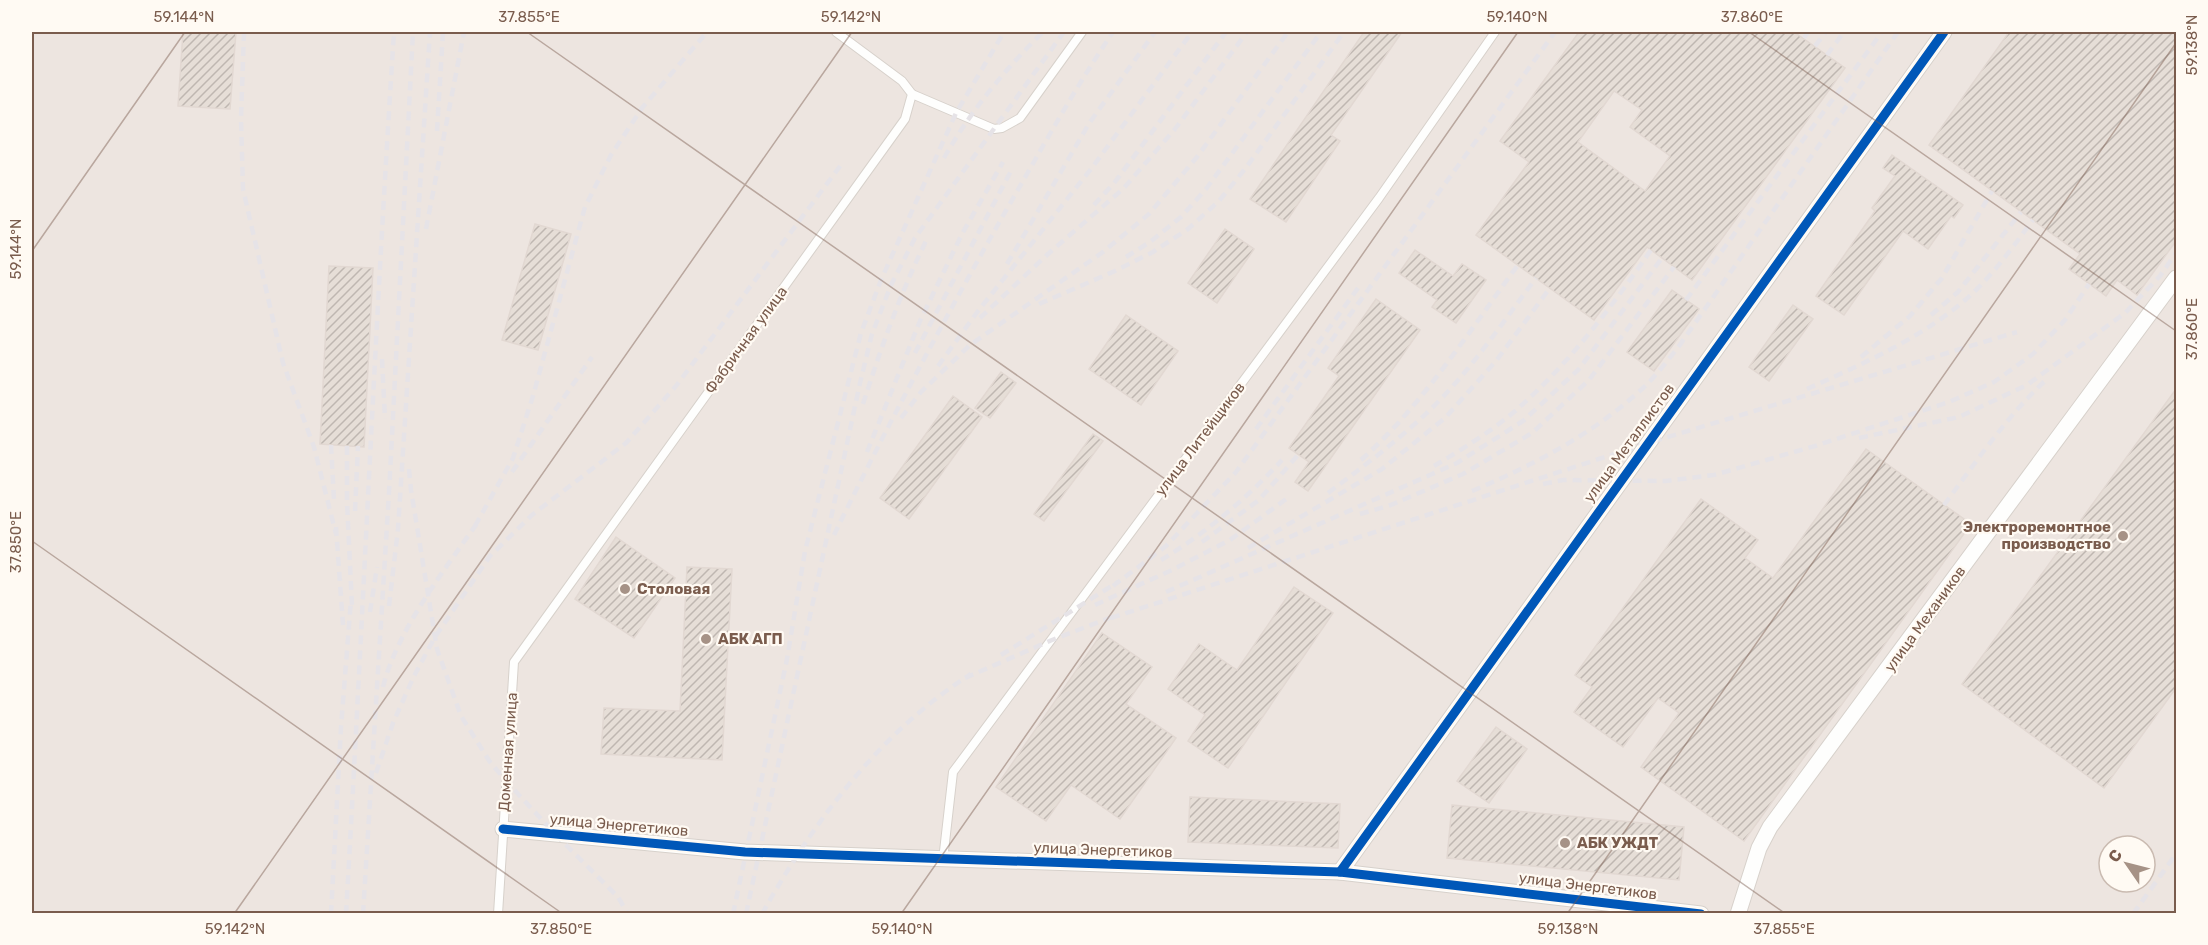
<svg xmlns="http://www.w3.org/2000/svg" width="2208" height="945" font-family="Rubik,sans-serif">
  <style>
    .industrial { fill: #ede5e0; fill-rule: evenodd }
    .building { fill: url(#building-hatch); stroke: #e2d8d2; stroke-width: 1.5; fill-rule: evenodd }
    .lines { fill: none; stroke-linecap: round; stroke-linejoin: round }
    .lane-casing { stroke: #d7d1cb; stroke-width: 10 }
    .street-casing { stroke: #d7d1cb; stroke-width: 17 }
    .lane { stroke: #fefefd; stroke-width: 8 }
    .street { stroke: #fefefd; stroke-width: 15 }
    .rail { stroke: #e6e3e7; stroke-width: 4.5; stroke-dasharray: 9 6; stroke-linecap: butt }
    .cycleway-casing { stroke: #fffaf3; stroke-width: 13 }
    .cycleway { stroke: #0057b8; stroke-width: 9 }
    .ticks { fill: none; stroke: #7a5c4d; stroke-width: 1.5; stroke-opacity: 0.45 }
    .poi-dot { fill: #a69286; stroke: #fffaf3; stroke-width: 2 }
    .labels { text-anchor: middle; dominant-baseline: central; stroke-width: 4.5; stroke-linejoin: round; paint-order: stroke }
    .street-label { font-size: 15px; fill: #7a5c4d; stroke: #fffaf3 }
    .poi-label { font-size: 15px; font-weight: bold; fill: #7a5c4d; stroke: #fffaf3; text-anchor: start }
    .neatline { fill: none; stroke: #7a5c4d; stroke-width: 2 }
    .ticks-label { font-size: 15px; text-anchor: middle; fill: #7a5c4d }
  </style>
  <defs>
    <pattern id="building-hatch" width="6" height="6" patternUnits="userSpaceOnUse" patternTransform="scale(1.5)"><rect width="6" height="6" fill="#e6ded7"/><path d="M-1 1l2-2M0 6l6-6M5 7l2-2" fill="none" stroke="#bfb7b1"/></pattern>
  </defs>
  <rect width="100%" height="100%" fill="#f9f5f0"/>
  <path class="industrial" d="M32,32H2176V913H32ZM2109,846H2145V882H2109Z"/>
  <g class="building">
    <polygon points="183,32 236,32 230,109 178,106"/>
    <polygon points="1364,32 1402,32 1331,135 1340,141 1286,222 1250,199"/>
    <path d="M1579,32H1794L1845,68L1692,280L1647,247L1594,320L1476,235L1529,162L1500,141ZM1614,91L1642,110L1630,127L1670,156L1645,191L1578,142Z"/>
    <polygon points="2009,32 2176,32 2176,241 2137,295 2117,280 2106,296 2069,269 2080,254 1929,145"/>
    <polygon points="1892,155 1963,205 1954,218 1951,216 1928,249 1903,231 1844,315 1816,296 1875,211 1872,208 1895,176 1883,168"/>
    <polygon points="535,224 571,234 538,350 502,340"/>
    <polygon points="1225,229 1254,249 1217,303 1188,283"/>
    <polygon points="1415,250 1453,276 1462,264 1486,280 1456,323 1432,307 1437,300 1399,273"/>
    <polygon points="329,266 373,268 364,447 320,444"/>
    <polygon points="1672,290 1699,309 1654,371 1627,352"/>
    <polygon points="1376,299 1420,330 1308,491 1295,482 1309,462 1289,448 1339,376 1328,368"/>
    <polygon points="1793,305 1813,319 1769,381 1749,367"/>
    <polygon points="1126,315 1178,351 1141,405 1089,369"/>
    <polygon points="1001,372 1016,383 990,418 975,408"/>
    <polygon points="2176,389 2176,688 2104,788 1962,684"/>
    <polygon points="953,396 982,417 909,519 880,498"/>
    <polygon points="1093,434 1103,441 1044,521 1034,514"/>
    <polygon points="1866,449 1971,524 1744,841 1641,767 1679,713 1658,698 1623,747 1574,712 1592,687 1575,675 1701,499 1758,540 1745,558 1773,578"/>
    <polygon points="616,537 675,578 634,638 575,599"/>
    <polygon points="687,567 732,569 722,760 601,754 604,708 680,711"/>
    <polygon points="1294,587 1333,613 1228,768 1188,741 1205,715 1168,689 1199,644 1237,670"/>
    <polygon points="1102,633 1152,667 1126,704 1176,738 1120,819 1071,785 1046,821 996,787"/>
    <polygon points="1496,727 1527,749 1489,803 1457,781"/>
    <polygon points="1190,797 1340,804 1338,848 1188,842"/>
    <polygon points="1452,805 1684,827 1679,880 1447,858"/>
  </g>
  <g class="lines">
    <g class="lane-casing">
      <g id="lane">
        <polyline points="912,94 994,129 1002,128 1020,118 1082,32"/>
        <polyline points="943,860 953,772 1379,198 1495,32"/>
        <polyline points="498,914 514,662 905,119 912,94 902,81 836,32"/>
      </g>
    </g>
    <g class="street-casing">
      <g id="street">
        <polyline points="503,829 745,852 1340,872 1701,914"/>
        <polyline points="1340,872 1944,32"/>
        <polyline points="1738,914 1759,848 1770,827 2176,278"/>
      </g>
    </g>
    <use href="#lane" class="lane"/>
    <use href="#street" class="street"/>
    <g class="rail">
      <polyline points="244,32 241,118 243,189 283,363 314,447 336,534"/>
      <polyline points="1804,38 1808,32"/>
      <polyline points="1815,46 1826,32"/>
      <polyline points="1827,55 1844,32"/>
      <polyline points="437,131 443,32"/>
      <path d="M944,158C970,112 1005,69 1043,32"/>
      <polyline points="1094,205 1115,182 1226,32"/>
      <polyline points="426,229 464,32"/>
      <polyline points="1126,257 1150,242 1181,217 1206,189 1321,32"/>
      <polyline points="1007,264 1090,122 1155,32"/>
      <polyline points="1686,300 1882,32"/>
      <polyline points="1039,304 1115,271 1153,252 1188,229 1219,201 1245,169 1344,32"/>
      <polyline points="1931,315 1958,292 2021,212"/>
      <polyline points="980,318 1048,254 1123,189 1175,129 1247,32"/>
      <polyline points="915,353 1011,171"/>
      <polyline points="1861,357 1910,316 1942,278 1992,191"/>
      <polyline points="382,359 385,419"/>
      <polyline points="938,366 978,311 1091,169 1192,32"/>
      <path d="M1807,389C1860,365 1918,340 1964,301C1991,278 2012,248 2033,220"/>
      <path d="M863,404C881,348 900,294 926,241"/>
      <polyline points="901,418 921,392 970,345 1103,252 1149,214 1197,157 1288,32"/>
      <polyline points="1256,429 1358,288"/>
      <polyline points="1859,438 1959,417 2027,385 2125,313 2160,276 2176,253"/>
      <polyline points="331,445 334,500"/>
      <polyline points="347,446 347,502 352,606"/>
      <polyline points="867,452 920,321 962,234 1003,162"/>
      <path d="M1361,460C1422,406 1470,330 1518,265"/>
      <path d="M1434,466C1461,450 1490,432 1514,412C1568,365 1611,308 1651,250"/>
      <polyline points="409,469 411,490 437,649 461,716 490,762 507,782 555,834 618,897 628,914"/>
      <polyline points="512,472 592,357"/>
      <polyline points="1543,484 1563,480 1666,481 1714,475 1815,446 1949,402 1994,382 2033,354 2065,320 2089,284"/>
      <path d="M1472,491C1534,465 1595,433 1644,387C1656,376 1666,362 1677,349L1898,32"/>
      <path d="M1328,493C1364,466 1399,440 1432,408C1471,370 1503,322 1536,278"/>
      <path d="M1944,505C1976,462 2007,416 2046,380"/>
      <polyline points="355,511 358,446"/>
      <polyline points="1360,514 1391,505 1463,474 1532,433 1589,380 1674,267"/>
      <polyline points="475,526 513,458 533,396 585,207 611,155 642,108 707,32"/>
      <polyline points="336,527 343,625"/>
      <path d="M834,535C888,424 947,314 1008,207C1042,148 1075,88 1113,32"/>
      <polyline points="1202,542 1259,500 1298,455"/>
      <polyline points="1248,548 1382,469 1445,418 1496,361 1550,288"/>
      <path d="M1161,560C1206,533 1246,499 1282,460"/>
      <polyline points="1113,586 1166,546 1236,472 1555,32"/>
      <polyline points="1166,592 1457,463 1523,421 1579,369 1662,258"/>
      <polyline points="1095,605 1172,570 1230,540 1289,497"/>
      <polyline points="389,606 398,529 430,32"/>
      <polyline points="370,612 377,567"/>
      <polyline points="1111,618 1648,443 2017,332"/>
      <polyline points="1001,655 1118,582"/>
      <polyline points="965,678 1052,640 1117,615"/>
      <path d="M383,687C397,630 446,568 480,519"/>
      <polyline points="376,773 393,723 414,676 435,637 490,556 532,515 626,443 676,386 841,165"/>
      <polyline points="331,914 341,727 351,600"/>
      <path d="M346,914C363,620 375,325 394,32"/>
      <polyline points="363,914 389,493 413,32"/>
      <polyline points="733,914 787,659 805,551 861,333 881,280 956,113 1004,32"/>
      <polyline points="746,914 860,383 872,334 891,285 915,238 1064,32"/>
      <path d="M762,914C814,821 880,732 971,674"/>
      <polyline points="2133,914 2176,854"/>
    </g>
    <g class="cycleway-casing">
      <g id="cycleway">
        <polyline points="503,829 745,852 1340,872 1701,914"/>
        <polyline points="1340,872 1944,32"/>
      </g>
    </g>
    <use href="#cycleway" class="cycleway"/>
  </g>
  <path class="ticks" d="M527,32L1786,914M1749,32L2176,331M32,251L185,32M32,541L563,914M234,914L852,32M901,914L1518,32M1567,914L2176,43"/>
  <g class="poi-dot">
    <circle cx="2123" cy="536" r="6"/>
    <circle cx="625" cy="589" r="6"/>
    <circle cx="706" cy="639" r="6"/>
    <circle cx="1565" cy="843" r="6"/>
  </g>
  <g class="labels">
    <g class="street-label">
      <text transform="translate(746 340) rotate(-54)">Фабричная улица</text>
      <text transform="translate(1200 439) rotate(-53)">улица Литейщиков</text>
      <text transform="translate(1629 443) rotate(-54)">улица Металлистов</text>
      <text transform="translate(1925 619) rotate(-54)">улица Механиков</text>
      <text transform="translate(508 752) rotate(-86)">Доменная улица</text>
      <text transform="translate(619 825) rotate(5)">улица Энергетиков</text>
      <text transform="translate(1103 850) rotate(2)">улица Энергетиков</text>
      <text transform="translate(1588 886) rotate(7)">улица Энергетиков</text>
    </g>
    <g class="poi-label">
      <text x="2111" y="527" text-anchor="end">Электроремонтное<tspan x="2111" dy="17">производство</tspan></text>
      <text x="637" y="589">Столовая</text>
      <text x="718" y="639">АБК АГП</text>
      <text x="1577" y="843">АБК УЖДТ</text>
    </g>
  </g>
  <rect width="2208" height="945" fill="none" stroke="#fffaf3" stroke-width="66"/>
  <g transform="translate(2127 864) rotate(305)"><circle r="28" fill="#fffaf3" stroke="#cabbb1" stroke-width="1.5"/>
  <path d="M0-4.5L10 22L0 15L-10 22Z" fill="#a69286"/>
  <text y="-9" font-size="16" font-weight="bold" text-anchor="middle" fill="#7a5c4d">С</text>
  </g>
  <rect x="33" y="33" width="2142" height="879" class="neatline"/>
  <g class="ticks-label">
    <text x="184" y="22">59.144°N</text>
    <text x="529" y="22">37.855°E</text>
    <text x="851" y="22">59.142°N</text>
    <text x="1517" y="22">59.140°N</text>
    <text x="1752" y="22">37.860°E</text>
    <text transform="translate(2192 45) rotate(-90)" y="5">59.138°N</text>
    <text transform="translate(16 249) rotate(-90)" y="5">59.144°N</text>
    <text transform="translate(2192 329) rotate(-90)" y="5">37.860°E</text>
    <text transform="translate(16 542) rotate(-90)" y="5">37.850°E</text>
    <text x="235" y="934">59.142°N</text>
    <text x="561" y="934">37.850°E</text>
    <text x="902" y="934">59.140°N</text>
    <text x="1568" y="934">59.138°N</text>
    <text x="1784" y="934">37.855°E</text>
  </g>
</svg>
